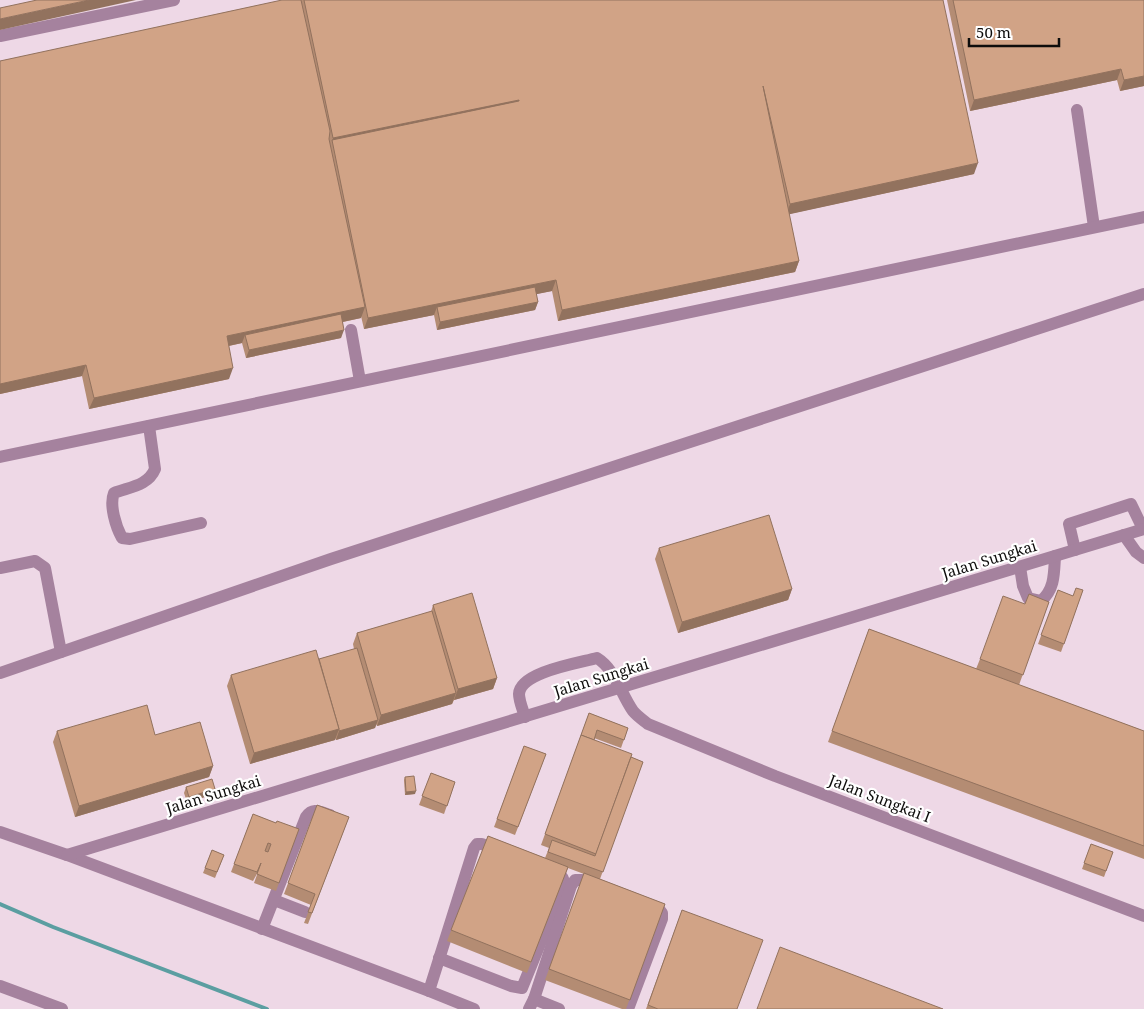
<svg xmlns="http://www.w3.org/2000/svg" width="1144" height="1009" font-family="'Noto Serif',serif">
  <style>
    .industrial { fill: #eed8e6 }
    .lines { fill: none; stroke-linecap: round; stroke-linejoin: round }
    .stream { stroke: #5b9ea1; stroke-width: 4 }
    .minor { stroke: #a5829e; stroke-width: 12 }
    .wall { fill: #b48c73 }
    .shaded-wall { fill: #92725e }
    .building { fill: #d1a386; stroke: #92725e; fill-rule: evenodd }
    .labels { text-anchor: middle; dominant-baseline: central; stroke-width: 4.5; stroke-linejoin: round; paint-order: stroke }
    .street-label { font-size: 15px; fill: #0e0d0c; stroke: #fff }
  </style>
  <rect width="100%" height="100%" fill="#ece8e7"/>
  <rect class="industrial" x="0" y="0" width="1144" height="1009"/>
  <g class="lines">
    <polyline class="stream" points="0,904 53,927 267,1009"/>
    <g class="minor">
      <polyline points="0,36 174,0"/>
      <polyline points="1077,110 1094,227"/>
      <polyline points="351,330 360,381"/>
      <path d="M149,426L155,469C148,486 129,487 114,493C109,505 116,527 122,538L130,539L201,523"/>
      <polyline points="0,457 1144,217"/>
      <polyline points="1124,535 1136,552 1144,558"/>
      <polyline points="1075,550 1069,524 1131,504 1143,529"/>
      <path d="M1020,567L1023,586L1028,598L1041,601C1055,589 1054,573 1055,556"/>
      <polyline points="0,568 35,561 45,568 61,652"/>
      <polyline points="0,673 331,559 1144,294"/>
      <path d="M525,717C523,710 519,701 519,694C520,672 579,663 597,658C615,669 621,694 633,711C637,716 643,720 648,724L775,776L1144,916"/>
      <polyline points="0,832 67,855 429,991 474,1009"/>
      <polyline points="67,855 1144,529"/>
      <polyline points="274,900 305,912"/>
      <path d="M262,929L306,817C313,807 320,812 330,815"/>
      <path d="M439,958L511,986L522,988L564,885C564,875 559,874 551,870"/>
      <polyline points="0,986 62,1009"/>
      <polyline points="429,991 474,848 477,844 482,844 499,851"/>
      <polyline points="534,999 559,1009"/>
      <polyline points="529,1009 534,999 571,886 575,880 582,880 596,885"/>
      <polyline points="628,1009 662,919 662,913 659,909 647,905"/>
    </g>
  </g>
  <g class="wall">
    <polygon points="301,0 943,0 974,174 789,214 799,261 795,272 558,321 552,291 536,294 538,302 535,310 437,330 434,315 364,329 361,316 361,318 343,322 341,338 246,358 242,343 229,346 229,379 89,409 82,376 0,394 0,61 301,1"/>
    <polygon points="947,0 1144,0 1144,86 1120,91 1117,80 970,111"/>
    <polygon points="659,548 792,589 788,600 678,633 655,559"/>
    <polygon points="1058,590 1073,596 1083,590 1061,652 1038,644"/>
    <polygon points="1049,602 1019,685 1144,731 1144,859 828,742 869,629 976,669 980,659 1025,604"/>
    <polygon points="433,605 497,678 493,689 454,700 452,704 377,726 376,724 375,728 336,740 336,738 335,740 250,764 227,686 231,675 319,659 354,649 353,644 357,633 431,612"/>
    <polygon points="589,713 628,728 621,748 594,738 594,740 631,757 643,762 600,879 665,904 626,1009 622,1009 545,980 584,874 568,868 527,973 447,941 488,836 545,858 549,848 541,845"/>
    <polygon points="57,731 155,735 213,766 209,777 75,817 53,742"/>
    <polygon points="524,746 546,754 515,835 494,827"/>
    <polygon points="431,773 455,782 444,814 419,805"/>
    <polygon points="405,777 415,794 405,795 404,780"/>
    <polygon points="186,787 215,789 212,795 187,802 184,793"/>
    <polygon points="317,805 349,817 308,924 304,923 311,905 284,894"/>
    <polygon points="253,814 276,823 299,829 276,891 254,883 258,872 253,881 231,872"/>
    <polygon points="1091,844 1113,852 1104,877 1082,869"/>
    <polygon points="212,850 224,855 215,878 203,873"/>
    <polygon points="682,910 737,1009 646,1009"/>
  </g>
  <g class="shaded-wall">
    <polygon points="89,0 136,0 0,30 0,19"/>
    <polygon points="1121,69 1117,80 970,111 974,100"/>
    <polygon points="1144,76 1144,86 1120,91 1124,80"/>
    <polygon points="519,100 515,111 332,141 333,138"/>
    <polygon points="978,163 974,174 786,215 790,204"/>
    <polygon points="799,261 795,272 558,321 562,310"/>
    <polygon points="556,280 552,291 438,314 437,307 434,315 364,329 368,318"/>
    <polygon points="538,302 535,310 437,330 440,322"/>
    <polygon points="365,307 361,318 247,342 245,335 242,343 223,347 227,336"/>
    <polygon points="344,330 341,338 246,358 249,350"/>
    <polygon points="86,365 82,376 0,394 0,384"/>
    <polygon points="233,368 229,379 89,409 94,398"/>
    <polygon points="792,589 788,600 678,633 682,622"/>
    <polygon points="497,678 493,689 454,700 458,689"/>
    <polygon points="456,693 452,704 377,726 381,715"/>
    <polygon points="378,720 375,728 336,740 339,731"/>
    <polygon points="339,729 335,740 250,764 254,753"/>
    <polygon points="213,766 209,777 75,817 79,806"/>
    <polygon points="215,789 212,795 187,802 189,797"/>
    <polygon points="416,791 415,794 405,795 406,792"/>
  </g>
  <g class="building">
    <polygon points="37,0 89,0 0,19 0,8"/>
    <polygon points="282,0 301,0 330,131 329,139 365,307 227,336 233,368 94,398 86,365 0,384 0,61"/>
    <polygon points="304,0 943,0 978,163 790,204 763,86 799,261 562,310 556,280 368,318 332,140 519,101 519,100 333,138"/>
    <polygon points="953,0 1144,0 1144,76 1124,80 1121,69 974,100"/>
    <polygon points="535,287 538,302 440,322 437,307"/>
    <polygon points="341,314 344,330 249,350 245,335"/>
    <polygon points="769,515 792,589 682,622 659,548"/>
    <polygon points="1076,588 1083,590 1064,644 1041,635 1058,590 1073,596"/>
    <polygon points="472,593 497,678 458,689 433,605"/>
    <polygon points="1029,594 1049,602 1023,675 980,659 1003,596 1025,604"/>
    <polygon points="432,611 456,693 381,715 357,633"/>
    <polygon points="869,629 1144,731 1144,846 832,731"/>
    <polygon points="357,648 378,720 339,731 339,729 319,659"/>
    <polygon points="316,650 339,729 254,753 231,675"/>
    <polygon points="147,705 155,735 200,722 213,766 79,806 57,731"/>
    <polygon points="589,713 628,728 624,740 597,730 594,740 581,735"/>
    <polygon points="581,735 632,754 596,854 545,834"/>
    <polygon points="524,746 546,754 518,827 497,819"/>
    <polygon points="631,757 643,762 603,872 548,852 552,840 595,856"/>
    <polygon points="431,773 455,782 447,806 422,796"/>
    <polygon points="414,776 416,791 406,792 405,777"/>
    <polygon points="212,779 215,789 189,797 186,787"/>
    <polygon points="317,805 349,817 312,913 308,912 315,894 288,883"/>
    <path d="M253,814L276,823L277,821L299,829L279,883L257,874L261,863L257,872L234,864ZM268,843L271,844L268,852L265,851Z"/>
    <polygon points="488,836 568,867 531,962 451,930"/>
    <polygon points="1091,844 1113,852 1106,871 1084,863"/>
    <polygon points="212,850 224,855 217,872 205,868"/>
    <polygon points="584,873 665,904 630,1000 549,969"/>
    <polygon points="682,910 763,940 737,1009 658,1009 648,1005"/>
    <polygon points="780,947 943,1009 757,1009"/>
  </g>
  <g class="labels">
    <g class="street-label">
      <text transform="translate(989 559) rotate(-17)">Jalan Sungkai</text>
      <text transform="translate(601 677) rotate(-17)">Jalan Sungkai</text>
      <text transform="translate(213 794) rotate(-17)">Jalan Sungkai</text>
      <text transform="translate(880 798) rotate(21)">Jalan Sungkai I</text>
    </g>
  </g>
  <path d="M969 38v8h90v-8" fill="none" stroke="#0e0d0c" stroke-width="2.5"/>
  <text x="976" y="38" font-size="15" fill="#0e0d0c" stroke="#ffffff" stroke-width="4" paint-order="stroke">50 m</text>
</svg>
